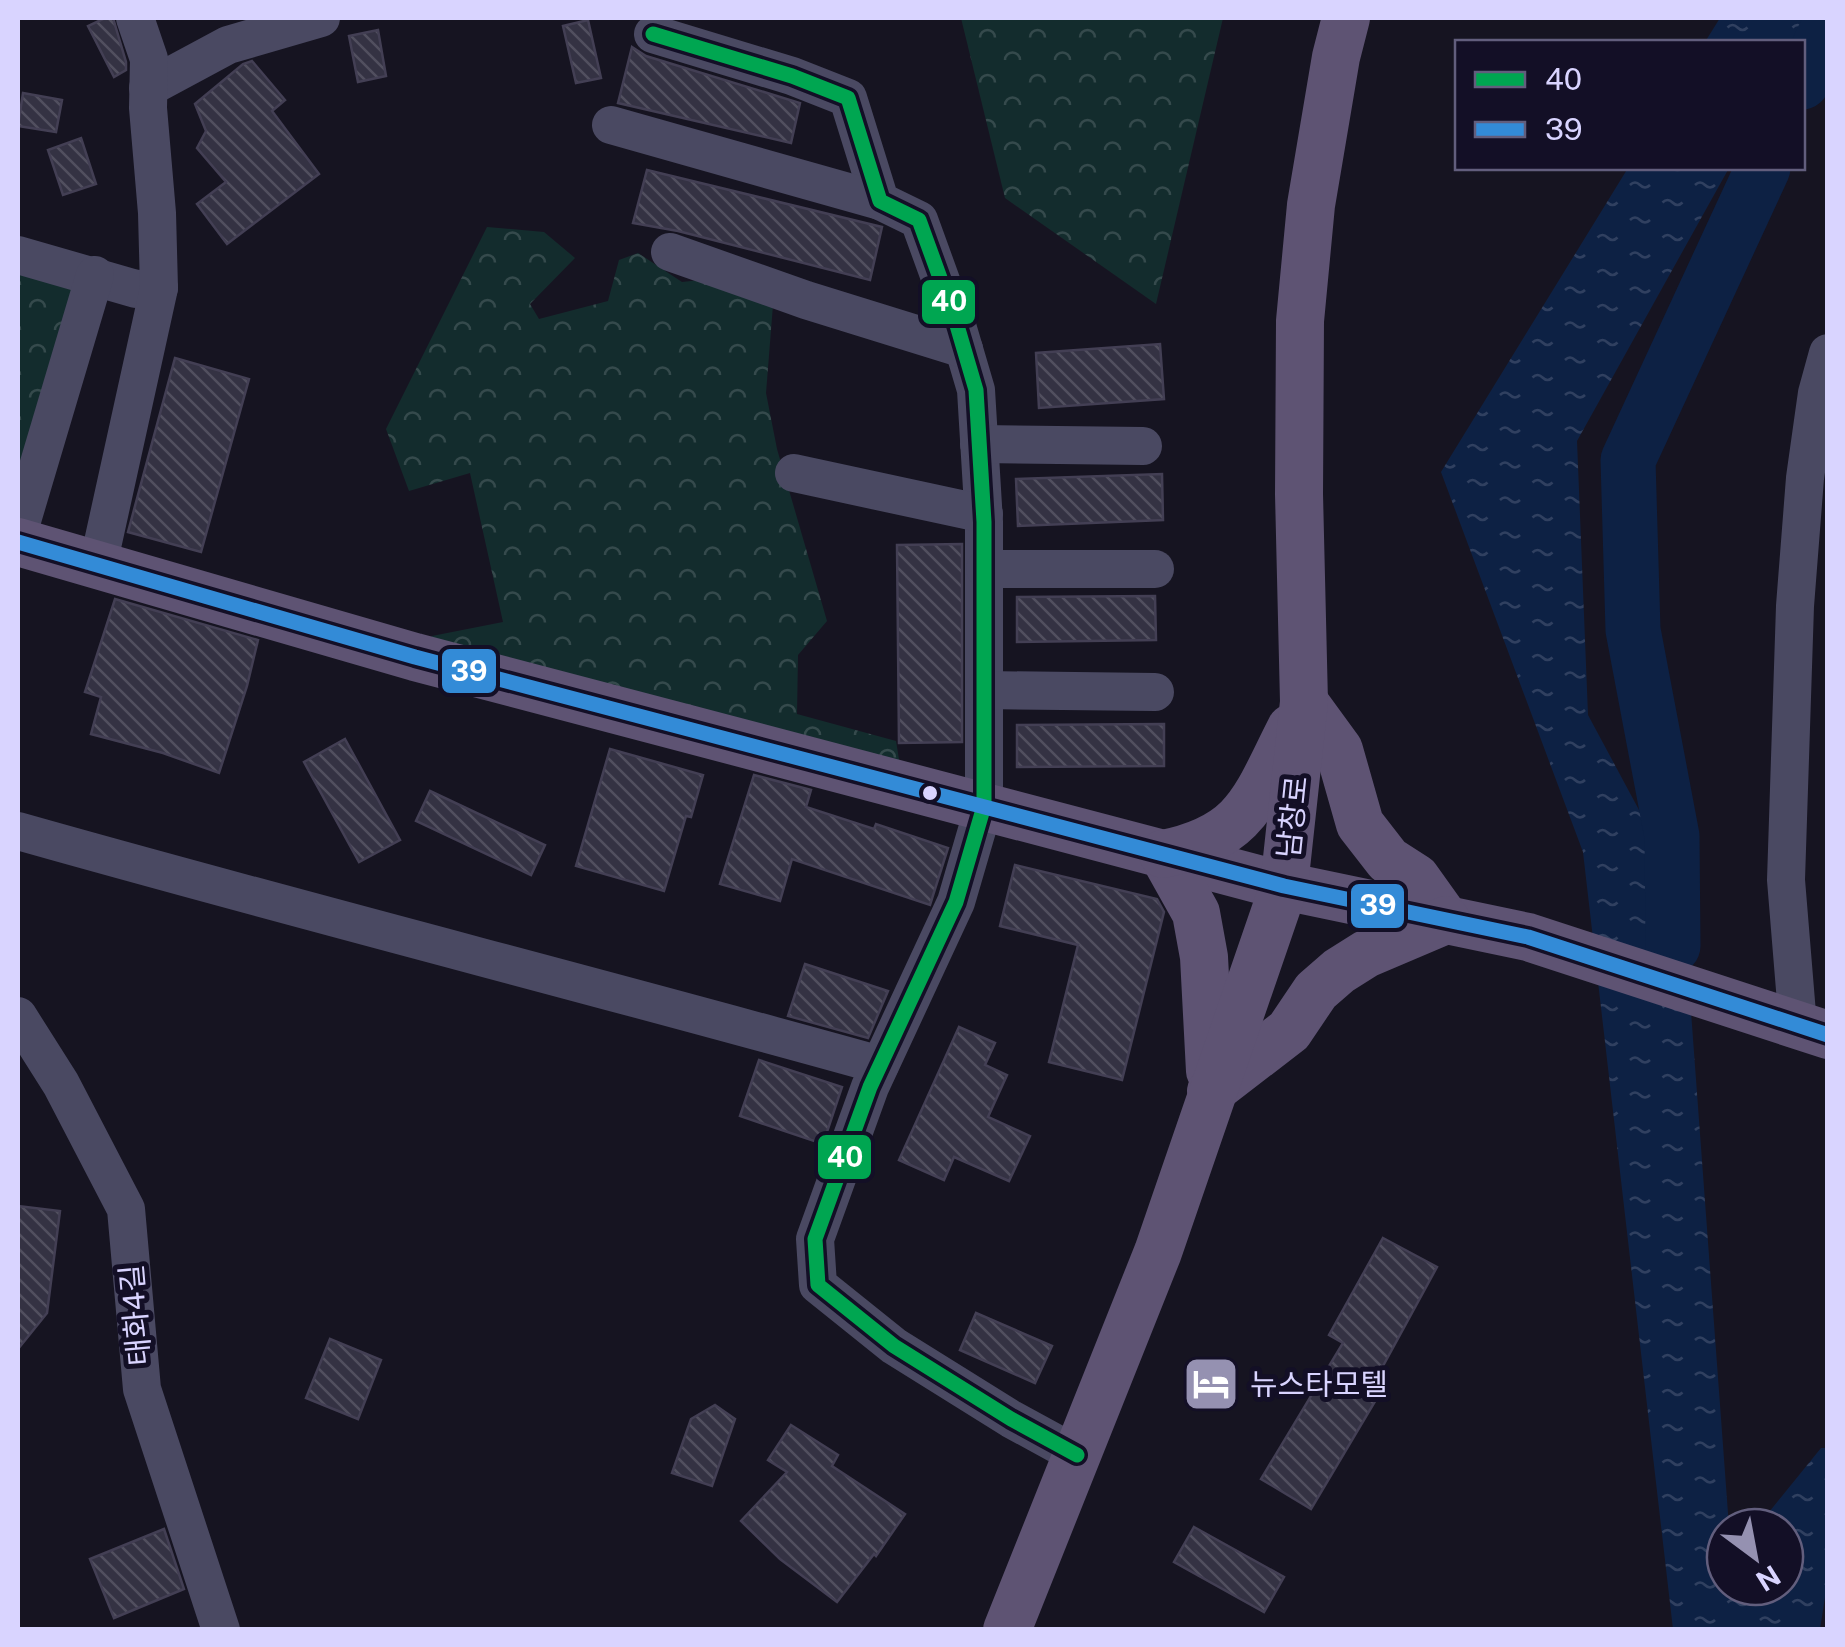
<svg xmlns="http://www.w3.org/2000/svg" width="1845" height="1647" font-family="'Public Sans','Noto Sans KR',sans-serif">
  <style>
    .forest { fill: url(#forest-crowns) }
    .water { fill: url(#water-ripples) }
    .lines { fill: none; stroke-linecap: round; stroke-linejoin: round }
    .river { stroke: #0d2144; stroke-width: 55 }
    .building { fill: url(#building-back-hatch); stroke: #433f54; stroke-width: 2.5 }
    .minor { stroke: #4a4962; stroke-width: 38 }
    .major { stroke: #5e5373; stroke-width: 48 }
    .bus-1-casing { stroke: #130f26; stroke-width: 22 }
    .bus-2-casing { stroke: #130f26; stroke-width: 22 }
    .bus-1 { stroke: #00a651; stroke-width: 15 }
    .bus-2 { stroke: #338bd7; stroke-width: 15 }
    .bus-dot { fill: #d9d4ff; stroke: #130f26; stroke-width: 4 }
    .labels { text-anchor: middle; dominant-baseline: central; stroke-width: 10; stroke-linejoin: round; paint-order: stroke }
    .street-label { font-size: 30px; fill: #d9d4ff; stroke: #130f26 }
    .poi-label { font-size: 30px; fill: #d9d4ff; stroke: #130f26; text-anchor: start }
    .line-badge { stroke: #130f26; stroke-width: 4 }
    .badge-label { font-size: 28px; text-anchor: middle; font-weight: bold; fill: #fff }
  </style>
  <defs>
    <pattern id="forest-crowns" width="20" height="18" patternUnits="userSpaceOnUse" patternTransform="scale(2.5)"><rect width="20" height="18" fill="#132c2d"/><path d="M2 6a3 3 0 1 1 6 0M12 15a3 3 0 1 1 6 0" fill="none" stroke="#354a4c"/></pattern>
    <pattern id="water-ripples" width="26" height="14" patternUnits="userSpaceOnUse" patternTransform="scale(2.5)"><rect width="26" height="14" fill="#0d2144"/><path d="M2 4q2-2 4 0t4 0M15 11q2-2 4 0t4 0" fill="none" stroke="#304060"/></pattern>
    <pattern id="building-back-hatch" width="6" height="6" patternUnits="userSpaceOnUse" patternTransform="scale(2.5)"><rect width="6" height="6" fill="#343243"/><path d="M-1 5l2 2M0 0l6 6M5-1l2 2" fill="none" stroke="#514f5f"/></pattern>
  </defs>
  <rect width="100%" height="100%" fill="#161421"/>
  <g class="forest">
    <polygon points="961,18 1223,18 1156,304 1005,198"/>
    <polygon points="487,227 544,232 575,258 530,304 539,319 608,301 619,260 638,253 682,282 747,275 774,292 766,393 777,449 827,621 798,655 797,714 896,741 903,784 415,657 432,636 503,622 470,473 409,491 386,429"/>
    <polygon points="18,255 95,275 18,534"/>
  </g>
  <g class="water">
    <polygon points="1720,18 1813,18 1799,42 1705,42"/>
    <polygon points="1628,168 1729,168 1577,441 1588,715 1682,890 1729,1527 1725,1527 1725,1587 1785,1587 1785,1527 1757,1527 1821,1448 1827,1448 1828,1578 1820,1629 1673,1629 1583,852 1441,472"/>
  </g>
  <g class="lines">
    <g class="river">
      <polyline points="1802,82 1828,28"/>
      <polyline points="1673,946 1672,836 1633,630 1628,460 1763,168"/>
    </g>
  </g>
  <g class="building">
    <polygon points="105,18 113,18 126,62 126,70 114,77 88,26"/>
    <polygon points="588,20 601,78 576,83 563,26"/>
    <polygon points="378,30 386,76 358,82 349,36"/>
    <polygon points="632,47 646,56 800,103 791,143 618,103"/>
    <polygon points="252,61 285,100 272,111 319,174 227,244 197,204 226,182 197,148 206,131 195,104 243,64"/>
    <polygon points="23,93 62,100 56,132 18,126"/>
    <polygon points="81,138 96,184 63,195 48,150"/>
    <polygon points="647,170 882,227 870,280 678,231 633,223"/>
    <polygon points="1160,344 1164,399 1039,408 1036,353"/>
    <polygon points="175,358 249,379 201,552 128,532"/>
    <polygon points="1162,474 1163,520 1018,526 1016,479"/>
    <polygon points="962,544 962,742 899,743 897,545"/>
    <polygon points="1155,596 1156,640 1017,642 1017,597"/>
    <polygon points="115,599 258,640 247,686 219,773 163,753 91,734 101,697 85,692"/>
    <polygon points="1164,724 1164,766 1017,767 1017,725"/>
    <polygon points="345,739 400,840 359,862 304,762"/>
    <polygon points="610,749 703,775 691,817 686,816 664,891 576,866"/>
    <polygon points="754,775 811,790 806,807 874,829 876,824 948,848 930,905 792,859 780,901 720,884"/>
    <polygon points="430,791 545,845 531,875 416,821"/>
    <polygon points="1015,865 1157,899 1164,912 1122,1080 1049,1062 1078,945 1000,926"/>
    <polygon points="805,964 888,991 868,1038 788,1016"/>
    <polygon points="959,1027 995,1043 985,1065 1007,1075 988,1117 1030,1136 1009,1181 954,1157 944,1180 899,1160"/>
    <polygon points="759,1060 842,1087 823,1144 740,1116"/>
    <polygon points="18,1206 60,1211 47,1313 18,1349"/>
    <polygon points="1383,1238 1437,1267 1371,1388 1380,1393 1311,1509 1261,1479 1343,1343 1329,1335"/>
    <polygon points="976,1313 1052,1346 1035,1383 960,1350"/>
    <polygon points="330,1339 381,1360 358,1419 306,1398"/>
    <polygon points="715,1405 735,1419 712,1486 672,1473 691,1419"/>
    <polygon points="791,1425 838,1455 832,1466 905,1514 876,1556 874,1554 837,1602 780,1559 741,1521 787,1472 768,1460"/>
    <polygon points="1194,1527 1284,1577 1264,1612 1174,1562"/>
    <polygon points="164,1529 184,1589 114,1618 90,1559"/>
  </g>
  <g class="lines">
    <g class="minor">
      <polyline points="653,34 792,76 848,98 880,201 919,220 956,322 976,390 984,522 984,806 956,902 870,1087 815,1239 818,1285 894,1346 1011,1419 1077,1455"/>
      <polyline points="148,88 228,45 321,18"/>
      <polyline points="611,125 880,201"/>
      <polyline points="670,252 806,300 964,349"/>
      <polyline points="18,255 136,289 159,288"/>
      <polyline points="979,444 1143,446"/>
      <polyline points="794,473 984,514"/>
      <polyline points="18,534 95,275"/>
      <polyline points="98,565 159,288 157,213 148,108 149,59 135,18"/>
      <polyline points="985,569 1155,569"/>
      <polyline points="984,690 1155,692"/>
      <path d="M18,831C304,912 593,985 880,1065"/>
      <polyline points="18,1016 61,1084 126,1209 142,1389 221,1630"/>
      <polyline points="1798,1026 1786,880 1795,606 1805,478 1817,393 1828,353"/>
    </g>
    <g class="major">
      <polyline points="18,542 415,657 1163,854 1284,886 1528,937 1828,1035"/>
      <polyline points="1304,702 1339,750 1360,824 1388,860 1416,878 1446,920"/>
      <polyline points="1163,854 1196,913 1204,957 1210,1071"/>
      <path d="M1163,854C1248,837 1255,798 1291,728"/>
      <polyline points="1211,1091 1289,1031 1316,991 1339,971 1366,954 1446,920"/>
      <polyline points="1007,1630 1158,1252 1284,886 1304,702 1299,494 1300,321 1311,205 1336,57 1346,18"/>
    </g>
    <g class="bus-1-casing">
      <polyline id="bus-1" points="653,34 792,76 848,98 880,201 919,220 956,322 976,390 984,522 984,806 956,902 870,1087 815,1239 818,1285 894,1346 1011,1419 1077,1455"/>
    </g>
    <g class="bus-2-casing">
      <polyline id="bus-2" points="18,542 415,657 1163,854 1284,886 1528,937 1828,1035"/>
    </g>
    <use href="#bus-1" class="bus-1"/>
    <use href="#bus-2" class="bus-2"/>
  </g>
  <defs>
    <g id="hotel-square" transform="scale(2.875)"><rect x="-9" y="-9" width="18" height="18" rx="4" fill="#9591b1" stroke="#130f26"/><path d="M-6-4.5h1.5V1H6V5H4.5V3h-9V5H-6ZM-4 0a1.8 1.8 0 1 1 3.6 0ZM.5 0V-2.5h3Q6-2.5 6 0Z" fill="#fff"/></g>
  </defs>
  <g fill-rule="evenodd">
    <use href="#hotel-square" x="1211" y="1384"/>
  </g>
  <circle class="bus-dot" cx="930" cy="793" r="9"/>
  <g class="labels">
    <g class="street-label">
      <text transform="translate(1292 817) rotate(-84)">남창로</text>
      <text transform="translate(135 1315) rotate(-95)">태화4길</text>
    </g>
    <g class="poi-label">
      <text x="1250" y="1384">뉴스타모텔</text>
    </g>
  </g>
  <g class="line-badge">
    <rect x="920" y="278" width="57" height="48" rx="10" fill="#00a651"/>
    <rect x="440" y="647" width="58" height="48" rx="10" fill="#338bd7"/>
    <rect x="1349" y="882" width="57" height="48" rx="10" fill="#338bd7"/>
    <rect x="816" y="1133" width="57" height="48" rx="10" fill="#00a651"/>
  </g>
  <g class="badge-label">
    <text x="949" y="311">40</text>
    <text x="469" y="681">39</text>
    <text x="1378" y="915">39</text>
    <text x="845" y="1167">40</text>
  </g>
  <rect width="1845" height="1647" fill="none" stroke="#d9d4ff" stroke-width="40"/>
  <rect x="1455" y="40" width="350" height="130" fill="#130f26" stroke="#625e7d" stroke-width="2.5"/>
  <rect x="1475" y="72" width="50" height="15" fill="#00a651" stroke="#625e7d" stroke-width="2.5"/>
  <text x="1545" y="90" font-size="30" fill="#d9d4ff">40</text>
  <rect x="1475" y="122" width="50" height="15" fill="#338bd7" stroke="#625e7d" stroke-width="2.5"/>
  <text x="1545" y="140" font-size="30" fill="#d9d4ff">39</text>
  <g transform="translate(1755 1557) rotate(148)"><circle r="48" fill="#130f26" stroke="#625e7d" stroke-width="2.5"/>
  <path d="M0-8L18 38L0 25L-18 38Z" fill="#9591b1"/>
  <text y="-15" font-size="28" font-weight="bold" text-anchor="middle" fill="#d9d4ff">N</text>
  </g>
</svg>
